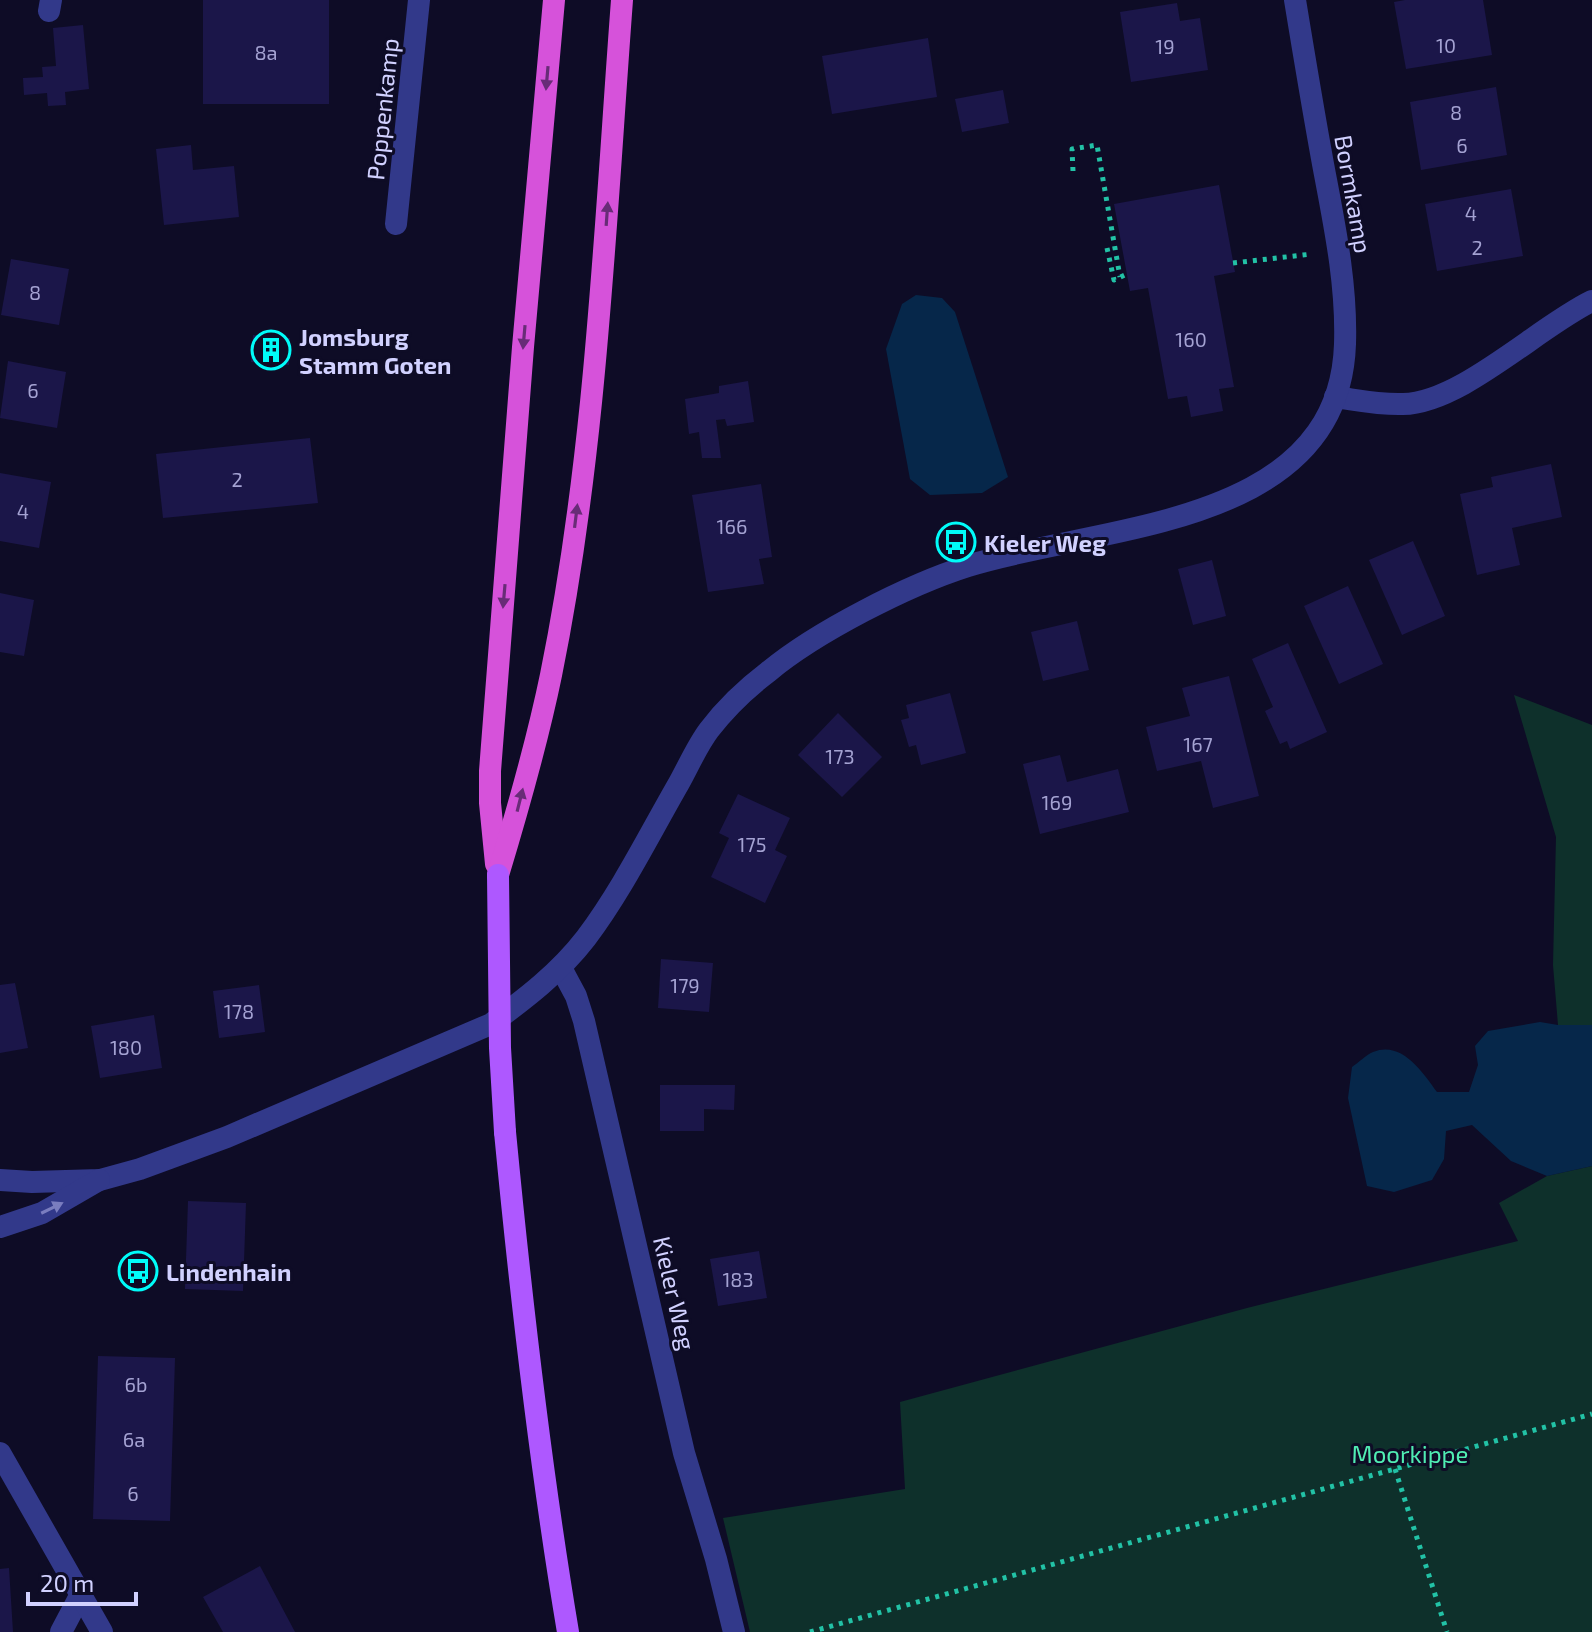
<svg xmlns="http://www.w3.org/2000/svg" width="1592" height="1632" font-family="'Exo 2',sans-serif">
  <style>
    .green { fill: #0e302b }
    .water { fill: #06274a }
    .building { fill: #1b1649 }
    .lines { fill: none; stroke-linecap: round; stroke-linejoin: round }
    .path { stroke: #22c2a6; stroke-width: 5; stroke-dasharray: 4 6; stroke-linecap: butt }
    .service { stroke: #32398a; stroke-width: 22 }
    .minor { stroke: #32398a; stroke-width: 22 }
    .tertiary { stroke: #32398a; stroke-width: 22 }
    .primary { stroke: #ae58ff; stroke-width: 22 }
    .trunk { stroke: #d652da; stroke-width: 22 }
    .primary-bridge { stroke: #ae58ff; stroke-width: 22 }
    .oneway { fill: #682c77 }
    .oneway2 { fill: #7a7dbf }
    .labels { text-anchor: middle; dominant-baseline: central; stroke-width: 6; stroke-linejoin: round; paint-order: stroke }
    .number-label { font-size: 20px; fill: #a4a2d2 }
    .street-label { font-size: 24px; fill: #d1d1ff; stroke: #0e0c26 }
    .poi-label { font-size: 24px; font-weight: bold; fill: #d1d1ff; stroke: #0e0c26; text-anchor: start }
    .park-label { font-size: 24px; fill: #50ecb3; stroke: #0e0c26 }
  </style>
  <rect width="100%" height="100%" fill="#0e0c26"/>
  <g class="green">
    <polygon points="1514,695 1592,725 1592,1025 1558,1025 1553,965 1556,837"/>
    <polygon points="1592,1166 1592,1632 750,1632 723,1518 905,1489 900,1402 1247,1308 1518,1241 1499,1203 1547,1176"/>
  </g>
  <g class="water">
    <polygon points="916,295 942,298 955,312 1008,477 982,493 930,495 910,479 886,349 902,304"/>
    <path d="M1540,1022L1558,1025H1592V1166L1547,1176L1511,1161L1472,1125L1446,1131L1444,1159L1432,1180L1394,1192L1367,1186L1348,1098L1352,1067C1358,1063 1366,1055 1373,1052C1402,1040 1423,1073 1437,1092H1469L1478,1065L1475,1046L1488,1031Z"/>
  </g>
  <g class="building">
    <rect x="203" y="0" width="126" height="104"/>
    <polygon points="1405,0 1483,0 1492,55 1406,69 1394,2"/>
    <polygon points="1177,3 1180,21 1200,18 1208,70 1131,82 1120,12"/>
    <polygon points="83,25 89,89 65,92 66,105 48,106 47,93 24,95 23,78 43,77 42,67 56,66 53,28"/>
    <polygon points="928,38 937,97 832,114 822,56"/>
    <polygon points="1496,87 1507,155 1421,170 1410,102"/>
    <polygon points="1003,90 1009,123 962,132 955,99"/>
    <polygon points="191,145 193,170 234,166 239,217 164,225 156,149"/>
    <polygon points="1219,185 1235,272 1214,276 1234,387 1219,389 1223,411 1191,417 1187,396 1168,399 1148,288 1130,291 1114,204"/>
    <polygon points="1511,189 1523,256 1437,271 1425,204"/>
    <polygon points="11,259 69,269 59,325 1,315"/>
    <polygon points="253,335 290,338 289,365 251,362"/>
    <polygon points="8,361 66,372 57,428 0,418"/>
    <polygon points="748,381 754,422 727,426 725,419 716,420 721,458 702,458 699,432 689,434 685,399 719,393 719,386"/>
    <polygon points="310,438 318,503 163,518 156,454"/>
    <polygon points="1551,464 1562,517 1512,528 1520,565 1477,575 1460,494 1493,487 1491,477"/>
    <polygon points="0,473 51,482 39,548 0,541"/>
    <polygon points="761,484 772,557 759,559 764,584 708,592 692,495"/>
    <polygon points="1413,541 1445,616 1402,635 1369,560"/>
    <polygon points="1212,560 1226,616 1193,625 1178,569"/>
    <polygon points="1348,586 1383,664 1339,684 1304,606"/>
    <polygon points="0,593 34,600 24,656 0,652"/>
    <polygon points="1077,621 1089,670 1043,681 1031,632"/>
    <polygon points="1288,643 1327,732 1290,749 1287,741 1280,744 1265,711 1273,707 1252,659"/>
    <polygon points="1229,676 1259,796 1213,808 1201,761 1157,771 1146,727 1190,716 1182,688"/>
    <polygon points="950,693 966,753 921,765 916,745 909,747 901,720 909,718 906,705"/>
    <polygon points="838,713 882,757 842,797 798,755"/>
    <polygon points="1060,755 1067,782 1118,769 1129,812 1040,834 1023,764"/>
    <polygon points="738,794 790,818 775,850 787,856 765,903 711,877 729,838 719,833"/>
    <polygon points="661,959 713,963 709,1012 658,1008"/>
    <polygon points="15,983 28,1048 0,1053 0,985"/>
    <polygon points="259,985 265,1032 219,1038 213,991"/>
    <polygon points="154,1015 162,1068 100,1078 91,1026"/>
    <polygon points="660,1085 735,1085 734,1110 704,1109 704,1131 660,1131"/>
    <polygon points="188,1201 246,1203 243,1291 185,1289"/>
    <polygon points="759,1251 767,1298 718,1306 710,1259"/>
    <polygon points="98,1356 175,1358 170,1521 93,1519"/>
    <polygon points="260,1566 295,1632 223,1632 203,1597"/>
    <polygon points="9,1568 13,1632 0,1632 0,1569"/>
  </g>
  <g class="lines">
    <g class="path">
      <polyline points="1073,171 1072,149 1097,145 1120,277"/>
      <polyline points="1107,248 1114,280 1127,274"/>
      <polyline points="1233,263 1312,254"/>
      <polyline points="1395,1469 1447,1632"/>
      <polyline points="810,1632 1592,1414"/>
    </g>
    <polyline class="service" points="49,11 51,0"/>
    <g class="minor">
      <polyline points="396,224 419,0"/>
      <path d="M1335,397C1357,400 1380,405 1403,404C1461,403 1538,327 1592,301"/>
      <polyline points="561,968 576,996 584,1021 684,1453 716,1559 734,1632"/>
      <polyline points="61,1632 80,1596"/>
    </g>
    <g class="tertiary">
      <path d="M0,1180L32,1182L100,1180L140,1169L227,1137L491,1024C526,998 559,973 586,938C622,890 649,835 679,783C689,765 697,746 709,730C725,709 747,688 768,672C816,632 908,585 968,566C1097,525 1339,529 1345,344C1347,283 1334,223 1323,164C1313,109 1304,55 1295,0"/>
      <polyline points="0,1227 42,1213 99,1180"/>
      <polyline points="0,1453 102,1632"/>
    </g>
    <path class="primary" d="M505,1132C521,1299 540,1466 568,1632"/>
    <g class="trunk">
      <polyline points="496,864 490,803 490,771 523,347 554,0"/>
      <path d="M498,875C518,809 537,743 551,675C596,454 605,225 622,0"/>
    </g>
    <polyline class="primary-bridge" points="498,875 500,1048 505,1132"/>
  </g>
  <defs><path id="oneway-solid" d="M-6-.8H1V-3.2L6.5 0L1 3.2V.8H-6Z" transform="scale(2)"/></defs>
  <g class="oneway">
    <use href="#oneway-solid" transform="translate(547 78) rotate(95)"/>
    <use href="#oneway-solid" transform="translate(607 214) rotate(-86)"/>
    <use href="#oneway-solid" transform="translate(524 337) rotate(95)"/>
    <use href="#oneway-solid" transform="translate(576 516) rotate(-83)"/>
    <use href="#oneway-solid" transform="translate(504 596) rotate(95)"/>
    <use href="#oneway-solid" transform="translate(520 800) rotate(-76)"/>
  </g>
  <use class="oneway2" href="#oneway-solid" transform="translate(52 1208) rotate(-26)"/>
  <defs>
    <g id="building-ring" transform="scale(2)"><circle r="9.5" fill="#0e0c26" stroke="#00fcf9" stroke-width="1.5"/><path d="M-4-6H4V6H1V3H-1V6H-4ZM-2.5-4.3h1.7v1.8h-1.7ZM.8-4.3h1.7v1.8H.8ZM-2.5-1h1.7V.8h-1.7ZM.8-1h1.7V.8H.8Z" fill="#00fcf9"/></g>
    <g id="bus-ring" transform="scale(2)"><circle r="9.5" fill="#0e0c26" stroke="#00fcf9" stroke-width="1.5"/><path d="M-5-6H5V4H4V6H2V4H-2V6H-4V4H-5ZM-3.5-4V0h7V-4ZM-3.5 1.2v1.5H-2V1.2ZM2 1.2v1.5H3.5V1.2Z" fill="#00fcf9"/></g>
  </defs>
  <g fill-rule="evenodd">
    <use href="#building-ring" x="271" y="350"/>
    <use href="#bus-ring" x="956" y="542"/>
    <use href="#bus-ring" x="138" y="1271"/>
  </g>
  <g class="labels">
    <g class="number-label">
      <text x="1446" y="45">10</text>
      <text x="1165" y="46">19</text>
      <text x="266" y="52">8a</text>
      <text x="1456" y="112">8</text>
      <text x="1462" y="145">6</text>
      <text x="1471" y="213">4</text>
      <text x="1477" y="247">2</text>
      <text x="35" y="292">8</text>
      <text x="1191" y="339">160</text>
      <text x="33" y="390">6</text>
      <text x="237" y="479">2</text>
      <text x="23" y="511">4</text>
      <text x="732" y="526">166</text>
      <text x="1198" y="744">167</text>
      <text x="840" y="756">173</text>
      <text x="1057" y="802">169</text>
      <text x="752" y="844">175</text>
      <text x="685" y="985">179</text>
      <text x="239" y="1011">178</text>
      <text x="126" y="1047">180</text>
      <text x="738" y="1279">183</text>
      <text x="136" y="1384">6b</text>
      <text x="134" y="1439">6a</text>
      <text x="133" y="1493">6</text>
    </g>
    <g class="street-label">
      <text transform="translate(382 109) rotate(-84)">Poppenkamp</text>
      <text transform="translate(1354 194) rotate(80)">Bormkamp</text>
      <text transform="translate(675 1293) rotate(77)">Kieler Weg</text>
    </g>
    <g class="poi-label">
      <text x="299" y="336">Jomsburg<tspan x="299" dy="28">Stamm Goten</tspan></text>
      <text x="984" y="542">Kieler Weg</text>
      <text x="166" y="1271">Lindenhain</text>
    </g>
    <g class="park-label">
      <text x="1410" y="1453">Moorkippe</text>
    </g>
  </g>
  <path d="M28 1592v12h108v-12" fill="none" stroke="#d1d1ff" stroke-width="4"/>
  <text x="40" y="1592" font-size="24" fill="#d1d1ff" stroke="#0e0c26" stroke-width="6" paint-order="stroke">20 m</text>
</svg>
